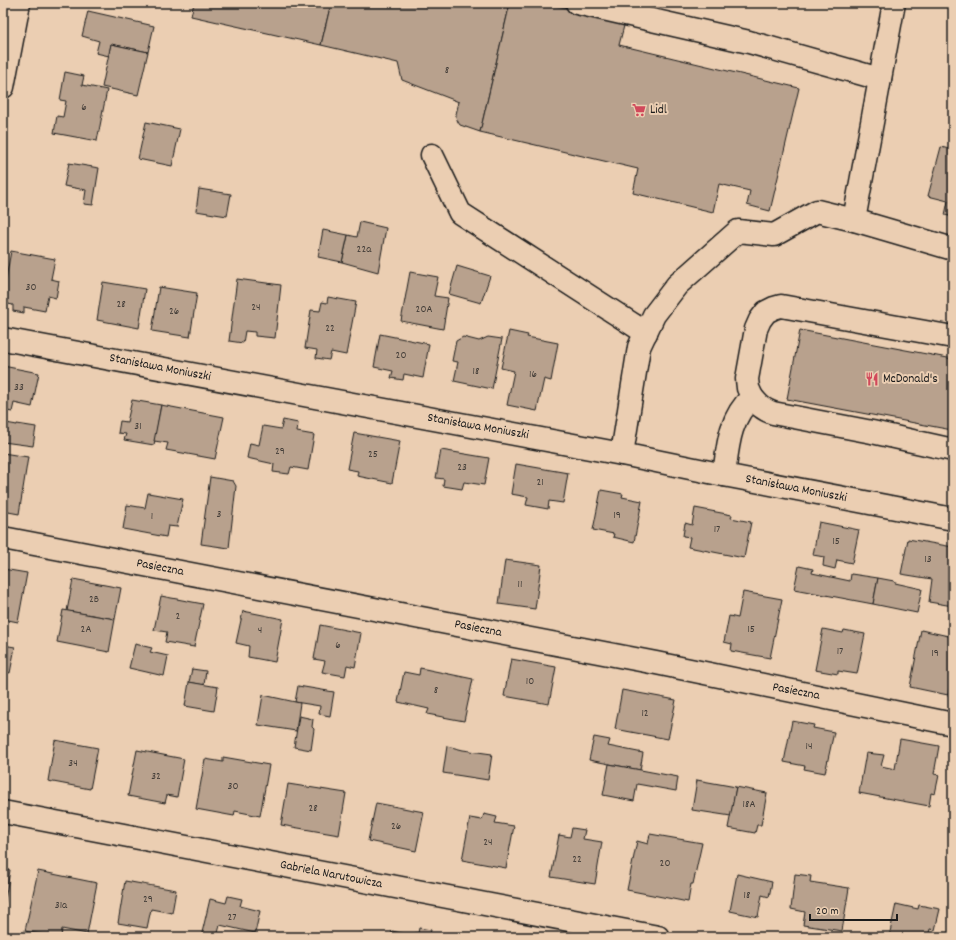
<svg xmlns="http://www.w3.org/2000/svg" width="956" height="940" font-family="Dekko,sans-serif">
  <style>
    .building { fill: #b8a18d; stroke: #1c1c1c }
    .lines { fill: none; stroke-linecap: round; stroke-linejoin: round }
    .minor-casing { stroke: #1c1c1c; stroke-width: 25 }
    .minor { stroke: #ebceb2; stroke-width: 22 }
    .labels { text-anchor: middle; dominant-baseline: central; stroke-width: 4; stroke-linejoin: round; paint-order: stroke }
    .number-label { font-size: 11px; fill: #433d38 }
    .poi-label { font-size: 13px; fill: #1c1c1c; stroke: #ebceb2; text-anchor: start }
    .street-label { font-size: 13px; fill: #1c1c1c; stroke: #ebceb2 }
  </style>
  <rect width="100%" height="100%" fill="#ebceb2"/>
  <filter id="ink" filterUnits="userSpaceOnUse"><feTurbulence type="fractalNoise" baseFrequency=".025" numOctaves="2"/><feDisplacementMap in="SourceGraphic" scale="8" xChannelSelector="R" yChannelSelector="G"/><feConvolveMatrix kernelMatrix="1 2 1 2 8 2 1 2 1" color-interpolation-filters="sRGB"/></filter>
  <g filter="url(#ink)">
    <g class="building">
      <polygon points="194,3 331,3 321,45 191,16"/>
      <polygon points="331,3 510,3 480,132 460,125 458,122 456,117 456,114 459,102 402,80 398,63 321,45"/>
      <polygon points="510,3 545,3 625,22 619,45 799,88 770,211 747,205 750,191 719,184 713,212 633,193 638,169 480,132"/>
      <polygon points="88,11 154,26 148,52 111,44 109,56 96,53 99,41 82,36"/>
      <polygon points="111,44 148,52 138,95 102,87"/>
      <polygon points="65,72 84,76 82,85 107,90 97,141 54,133 57,116 63,117 66,101 60,100"/>
      <polygon points="146,122 180,129 172,166 138,159"/>
      <polygon points="941,147 953,150 953,217 945,215 948,201 928,196"/>
      <polygon points="69,163 99,168 93,205 84,204 86,190 64,186"/>
      <polygon points="199,189 231,194 227,216 196,211"/>
      <polygon points="360,222 386,228 378,272 342,262 348,235 357,237"/>
      <polygon points="323,230 348,235 342,262 318,257"/>
      <polygon points="11,251 55,259 51,279 59,281 56,298 48,296 45,311 24,307 24,313 13,311 13,305 3,303 3,295"/>
      <polygon points="457,266 490,276 481,303 449,294"/>
      <polygon points="410,272 438,277 434,296 448,298 443,329 401,321"/>
      <polygon points="237,279 281,285 275,338 255,336 255,332 245,331 243,343 229,341"/>
      <polygon points="103,282 145,289 139,328 97,320"/>
      <polygon points="159,287 197,293 190,337 152,331"/>
      <polygon points="328,297 356,302 346,355 331,352 329,360 316,358 317,350 305,348 311,310 320,311 322,302 327,303"/>
      <polygon points="800,330 953,359 953,422 952,430 787,399"/>
      <polygon points="509,331 528,335 527,337 558,343 551,381 544,379 537,411 507,405 514,371 501,368"/>
      <polygon points="380,334 429,344 423,378 404,374 403,380 391,378 393,371 374,367"/>
      <polygon points="463,337 479,341 488,337 502,339 492,389 454,381 458,362 452,361 456,341"/>
      <polygon points="3,366 39,373 32,407 14,403 12,412 3,410"/>
      <polygon points="132,400 161,405 154,445 124,440 126,434 118,433 120,421 127,422"/>
      <polygon points="161,405 224,417 215,459 166,450 168,443 154,441"/>
      <polygon points="283,420 298,423 297,432 314,435 308,470 291,467 289,474 273,472 274,464 247,458 250,443 259,445 263,426 281,429"/>
      <polygon points="6,423 17,425 17,424 36,427 33,446 3,442 3,427 5,428"/>
      <polygon points="354,433 400,441 392,483 357,476 358,471 347,469"/>
      <polygon points="441,450 489,458 484,485 464,482 462,489 443,486 444,479 436,478"/>
      <polygon points="3,453 28,457 19,514 3,511"/>
      <polygon points="516,464 568,473 563,503 549,501 548,509 526,505 528,497 511,494"/>
      <polygon points="210,477 233,481 236,486 229,548 201,544"/>
      <polygon points="601,490 623,494 622,497 642,501 634,542 613,537 614,534 593,530"/>
      <polygon points="148,493 183,499 177,527 168,526 166,537 123,529 127,505 145,508"/>
      <polygon points="695,508 732,515 731,518 751,522 744,558 688,547 690,537 683,536 685,523 692,525"/>
      <polygon points="819,522 859,530 852,563 837,560 835,569 823,566 824,557 813,555"/>
      <polygon points="908,539 953,547 953,606 929,602 932,579 901,574"/>
      <polygon points="505,560 541,565 535,609 499,604"/>
      <polygon points="799,566 813,569 812,573 850,581 851,574 878,578 873,604 794,589"/>
      <polygon points="3,569 27,573 18,622 3,619"/>
      <polygon points="878,578 894,581 895,583 922,589 917,613 873,604"/>
      <polygon points="73,579 121,588 115,619 67,611"/>
      <polygon points="743,592 782,599 770,658 731,651 732,644 724,642 729,616 738,618"/>
      <polygon points="161,596 203,604 194,647 165,642 167,632 154,630"/>
      <polygon points="63,610 115,619 109,652 57,642"/>
      <polygon points="243,611 283,619 275,662 248,657 249,646 236,643"/>
      <polygon points="320,625 361,633 355,667 347,665 345,676 322,672 325,661 314,659"/>
      <polygon points="823,629 843,633 844,630 865,634 857,674 838,671 838,674 815,670"/>
      <polygon points="921,630 953,637 953,671 948,695 910,687"/>
      <polygon points="135,644 152,648 150,652 168,656 164,676 129,668"/>
      <polygon points="3,645 15,647 10,673 3,671"/>
      <polygon points="511,659 556,667 549,704 504,696"/>
      <polygon points="420,668 473,679 464,721 427,714 429,709 398,702 404,672 419,675"/>
      <polygon points="192,669 206,671 204,685 189,682"/>
      <polygon points="189,682 218,687 214,711 185,706"/>
      <polygon points="298,686 334,692 330,716 319,714 320,706 295,702"/>
      <polygon points="622,690 676,700 668,739 615,729"/>
      <polygon points="263,695 300,703 296,731 258,725"/>
      <polygon points="299,716 313,719 312,727 314,729 311,750 294,747"/>
      <polygon points="792,721 814,725 813,728 834,732 825,773 804,769 805,766 784,762"/>
      <polygon points="594,737 610,740 608,746 643,753 640,770 589,760"/>
      <polygon points="900,739 939,746 934,774 939,775 935,794 931,793 929,806 859,793 866,753 884,755 881,766 895,769"/>
      <polygon points="55,740 98,748 90,789 48,781"/>
      <polygon points="447,746 463,750 492,754 488,780 443,773"/>
      <polygon points="137,750 184,759 177,797 167,795 165,803 128,796"/>
      <polygon points="223,757 269,765 260,816 235,811 234,816 196,809 205,759 223,762"/>
      <polygon points="609,764 678,777 676,791 637,784 634,801 603,795"/>
      <polygon points="697,780 736,787 731,816 692,810"/>
      <polygon points="288,784 346,793 339,835 281,825"/>
      <polygon points="736,787 767,793 761,825 757,825 755,833 728,828"/>
      <polygon points="376,803 424,812 416,851 368,841"/>
      <polygon points="484,814 497,817 495,823 514,826 506,868 462,860 470,818 482,820"/>
      <polygon points="572,828 585,830 583,839 602,842 595,884 551,877 559,835 570,837"/>
      <polygon points="650,834 702,843 693,884 691,884 688,902 627,890 637,841 648,844"/>
      <polygon points="3,869 10,870 4,907 3,907"/>
      <polygon points="38,871 97,883 87,934 62,929 61,937 56,937 25,931"/>
      <polygon points="737,874 772,882 769,897 762,895 758,917 730,911"/>
      <polygon points="795,874 811,876 810,882 849,888 842,931 803,925 805,912 791,909"/>
      <polygon points="125,881 176,890 172,913 151,909 147,928 118,923"/>
      <polygon points="228,896 242,899 240,906 260,911 255,933 220,925 217,937 201,937 210,899 226,903"/>
      <polygon points="896,904 918,909 919,905 940,909 935,930 930,929 928,937 889,937"/>
      <polygon points="419,928 431,930 430,935 439,937 391,937 392,931 415,936 415,933 418,933"/>
    </g>
    <g class="lines">
      <g class="minor-casing">
        <g id="minor">
          <polyline points="577,3 749,42 880,79"/>
          <polyline points="3,87 19,3"/>
          <polyline points="432,155 460,213 646,333"/>
          <polyline points="854,220 894,3"/>
          <polyline points="3,339 622,454 724,475 953,519"/>
          <path d="M752,397C759,405 762,409 773,413L872,432L953,450"/>
          <polyline points="622,454 639,347 654,315 677,285 738,231 774,235 817,211 854,220 953,249"/>
          <path d="M724,475C728,445 729,419 752,397L748,388L747,379L756,329L760,320L766,312L774,308L781,306L953,337"/>
          <polyline points="3,538 656,663 953,724"/>
          <polyline points="3,812 658,937"/>
        </g>
      </g>
      <use href="#minor" class="minor"/>
    </g>
  </g>
  <defs>
    <g id="supermarket-bare" transform="scale(1.08)"><path d="M-6-5.5h2.5l.6 2H6L4.5 2H-2.5L-4.4-4H-6ZM-1.5 3.2a1.3 1.3 0 1 0 .1 0ZM3 3.2a1.3 1.3 0 1 0 .1 0Z" fill="#d1495b" stroke="#ebceb2" stroke-width="2.5" paint-order="stroke"/></g>
    <g id="restaurant-bare" transform="scale(1.08)"><path d="M-5-6h1v4h1v-4h1v4h1v-4h1v5L-1.5 .5V6h-2V.5L-5-1ZM5-6V6H3V1.5H1.5Q1.5-4 5-6Z" fill="#d1495b" stroke="#ebceb2" stroke-width="2.5" paint-order="stroke"/></g>
  </defs>
  <g fill-rule="evenodd">
    <use href="#supermarket-bare" x="639" y="110"/>
    <use href="#restaurant-bare" x="872" y="379"/>
  </g>
  <g class="labels">
    <g class="number-label">
      <text x="447" y="71">8</text>
      <text x="84" y="108">6</text>
      <text x="364" y="250">22a</text>
      <text x="31" y="288">30</text>
      <text x="121" y="305">28</text>
      <text x="256" y="308">24</text>
      <text x="424" y="310">20A</text>
      <text x="174" y="312">26</text>
      <text x="330" y="329">22</text>
      <text x="401" y="356">20</text>
      <text x="476" y="372">18</text>
      <text x="533" y="375">16</text>
      <text x="19" y="388">33</text>
      <text x="138" y="427">31</text>
      <text x="280" y="452">29</text>
      <text x="373" y="455">25</text>
      <text x="462" y="468">23</text>
      <text x="540" y="483">21</text>
      <text x="219" y="515">3</text>
      <text x="617" y="516">19</text>
      <text x="152" y="517">1</text>
      <text x="717" y="530">17</text>
      <text x="836" y="542">15</text>
      <text x="928" y="560">13</text>
      <text x="520" y="585">11</text>
      <text x="94" y="600">2B</text>
      <text x="178" y="617">2</text>
      <text x="86" y="630">2A</text>
      <text x="751" y="630">15</text>
      <text x="260" y="631">4</text>
      <text x="338" y="646">6</text>
      <text x="840" y="652">17</text>
      <text x="935" y="654">19</text>
      <text x="530" y="682">10</text>
      <text x="436" y="691">8</text>
      <text x="645" y="714">12</text>
      <text x="809" y="747">14</text>
      <text x="73" y="764">34</text>
      <text x="156" y="777">32</text>
      <text x="233" y="787">30</text>
      <text x="749" y="805">18A</text>
      <text x="313" y="809">28</text>
      <text x="396" y="827">26</text>
      <text x="488" y="843">24</text>
      <text x="577" y="860">22</text>
      <text x="665" y="864">20</text>
      <text x="747" y="896">18</text>
      <text x="148" y="900">29</text>
      <text x="61" y="906">31a</text>
      <text x="232" y="918">27</text>
    </g>
    <g class="poi-label">
      <text x="650" y="110">Lidl</text>
      <text x="883" y="379">McDonald's</text>
    </g>
    <g class="street-label">
      <text transform="translate(160 368) rotate(11)">Stanisława Moniuszki</text>
      <text transform="translate(478 427) rotate(10)">Stanisława Moniuszki</text>
      <text transform="translate(796 489) rotate(11)">Stanisława Moniuszki</text>
      <text transform="translate(160 568) rotate(11)">Pasieczna</text>
      <text transform="translate(478 629) rotate(11)">Pasieczna</text>
      <text transform="translate(796 692) rotate(11)">Pasieczna</text>
      <text transform="translate(331 875) rotate(11)">Gabriela Narutowicza</text>
    </g>
  </g>
  <rect width="956" height="940" fill="none" stroke="#ebceb2" stroke-width="16"/>
  <rect x="8" y="8" width="940" height="924" fill="none" stroke="#1c1c1c" stroke-width="1.5" filter="url(#ink)"/>
  <path d="M810 914v6h87v-6" fill="none" stroke="#1c1c1c" stroke-width="2"/>
  <text x="816" y="914" font-size="12" fill="#1c1c1c" stroke="#ebceb2" stroke-width="3" paint-order="stroke">20 m</text>
</svg>
